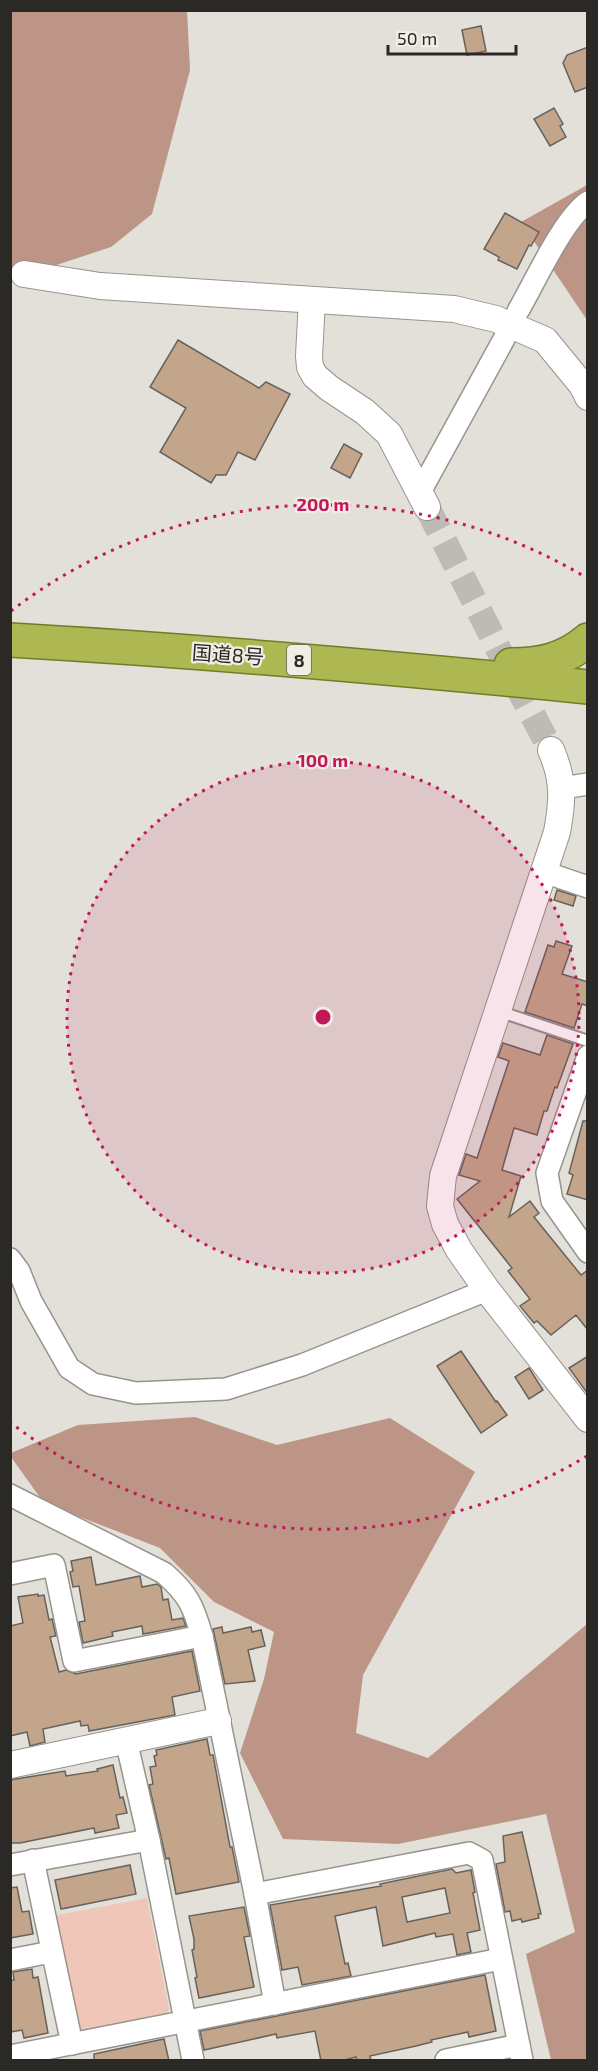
<svg xmlns="http://www.w3.org/2000/svg" width="598" height="2071" font-family="'Exo 2','Noto Sans JP',sans-serif">
  <style>
    .green { fill: #efc6b8 }
    .forest { fill: #bc9587 }
    .building { fill: #c2a58a; stroke: #68625d; stroke-width: 1.5; fill-rule: evenodd }
    .lines { fill: none; stroke-linecap: round; stroke-linejoin: round }
    .tertiary-tunnel { stroke: #bdbbb4; stroke-width: 26; stroke-dasharray: 26 13; stroke-linecap: butt }
    .service-casing { stroke: #97948d; stroke-width: 14 }
    .minor-casing { stroke: #97948d; stroke-width: 24 }
    .tertiary-casing { stroke: #97948d; stroke-width: 28 }
    .trunk-casing { stroke: #727b27; stroke-width: 36 }
    .service { stroke: #fff; stroke-width: 10 }
    .minor { stroke: #fff; stroke-width: 21 }
    .tertiary { stroke: #fff; stroke-width: 26 }
    .trunk { stroke: #aeb852; stroke-width: 33 }
    .ring { fill: none; stroke: #c2185b; stroke-width: 3; stroke-dasharray: 3 6 }
    .labels { text-anchor: middle; dominant-baseline: central; stroke-width: 4.5; stroke-linejoin: round; paint-order: stroke }
    .shield { fill: #f0ede5; stroke: #65645f; stroke-width: 1.5 }
    .shield-label { font-size: 18px; font-weight: bold; fill: #2a2926 }
    .street-label { font-size: 20px; fill: #2a2926; stroke: #f0ede5 }
    .centre { fill: #c2185b; stroke: #f0ede5; stroke-width: 3 }
    .ring-label { font-size: 18px; text-anchor: middle; font-weight: bold; fill: #c2185b; stroke: #f0ede5; stroke-width: 4.5; stroke-linejoin: round; paint-order: stroke }
  </style>
  <rect width="100%" height="100%" fill="#e2e0d8"/>
  <polygon class="green" points="147,1898 169,2009 165,2017 83,2034 75,2028 53,1916"/>
  <g class="forest">
    <polygon points="10,11 187,11 190,70 152,214 111,247 11,280"/>
    <polygon points="587,185 587,320 521,222"/>
    <polygon points="195,1417 277,1445 390,1418 475,1472 363,1675 356,1733 428,1758 587,1624 587,2060 551,2060 526,1954 575,1932 546,1814 398,1844 283,1839 240,1753 264,1679 274,1632 214,1602 160,1548 44,1503 11,1457 11,1453 78,1425"/>
  </g>
  <g class="building">
    <polygon points="481,26 486,51 467,55 462,30"/>
    <polygon points="588,47 588,87 575,92 563,63 567,55"/>
    <polygon points="554,108 563,124 560,126 566,137 550,146 534,119"/>
    <polygon points="505,213 539,232 531,246 529,245 517,269 498,260 499,257 484,249"/>
    <polygon points="178,340 259,388 266,382 290,394 255,460 238,452 226,475 216,475 211,483 160,452 186,408 150,387"/>
    <polygon points="344,444 362,454 350,478 331,468"/>
    <polygon points="557,890 576,896 573,906 554,900"/>
    <polygon points="556,941 572,946 562,974 588,982 588,1006 582,1004 574,1028 525,1012 548,945 554,947"/>
    <polygon points="547,1035 573,1044 557,1088 555,1087 547,1111 544,1111 537,1135 514,1128 502,1170 521,1176 509,1217 530,1201 539,1213 534,1217 581,1275 588,1270 588,1330 576,1315 551,1335 537,1321 534,1323 520,1306 530,1299 508,1271 512,1268 457,1199 480,1181 459,1175 466,1154 477,1158 498,1094 509,1061 498,1057 503,1043 540,1055"/>
    <polygon points="583,1121 588,1121 588,1200 567,1194 573,1175 569,1173"/>
    <polygon points="461,1351 496,1402 497,1401 507,1415 481,1433 437,1366"/>
    <polygon points="588,1356 588,1394 569,1368"/>
    <polygon points="529,1368 543,1390 529,1399 515,1377"/>
    <polygon points="91,1557 96,1585 140,1576 142,1587 157,1584 161,1587 163,1600 168,1599 172,1620 183,1618 186,1626 143,1634 142,1626 112,1632 113,1636 83,1643 79,1622 85,1621 79,1586 73,1587 70,1572 73,1571 71,1561"/>
    <polygon points="38,1594 38,1596 44,1595 49,1620 52,1619 56,1636 50,1637 59,1672 66,1670 76,1674 192,1651 200,1691 172,1697 175,1715 89,1731 88,1725 81,1726 80,1721 43,1729 45,1742 30,1746 27,1732 10,1736 10,1626 23,1623 18,1597"/>
    <polygon points="222,1627 223,1633 251,1627 252,1632 261,1630 265,1646 248,1650 255,1681 225,1684 213,1629"/>
    <polygon points="207,1739 210,1755 213,1755 230,1847 232,1847 239,1882 176,1894 169,1858 166,1859 149,1785 153,1784 150,1767 156,1766 154,1756 157,1755 156,1750"/>
    <polygon points="113,1765 120,1798 123,1797 127,1813 116,1815 119,1828 95,1833 94,1828 20,1843 10,1843 10,1780 65,1771 66,1776 98,1771 97,1769"/>
    <polygon points="522,1832 541,1914 538,1914 539,1918 522,1922 521,1919 512,1921 510,1911 505,1912 496,1864 505,1862 503,1836"/>
    <polygon points="130,1865 136,1894 61,1909 55,1880"/>
    <path d="M452,1869L456,1873L471,1870L475,1892L473,1893L480,1930L467,1933L471,1952L457,1955L453,1934L436,1937L435,1933L383,1946L376,1907L335,1916L345,1964L348,1963L351,1976L302,1985L298,1967L282,1970L270,1905L381,1886L380,1884ZM445,1888L450,1913L407,1922L402,1897Z"/>
    <polygon points="17,1887 22,1912 29,1911 33,1934 10,1938 10,1888"/>
    <polygon points="244,1907 250,1936 244,1937 254,1987 199,1998 195,1978 197,1977 192,1950 194,1949 194,1939 189,1916"/>
    <polygon points="32,1969 33,1978 38,1977 48,2033 24,2038 22,2030 10,2032 10,1981 14,1980 13,1972"/>
    <polygon points="485,1975 496,2031 469,2037 468,2032 431,2040 432,2042 416,2046 370,2056 371,2061 357,2061 356,2057 341,2061 321,2061 315,2031 277,2038 276,2034 204,2050 200,2031"/>
    <polygon points="164,2039 169,2061 94,2061 94,2054"/>
  </g>
  <g class="lines">
    <polyline class="tertiary-tunnel" points="427,507 511,674 551,750"/>
    <g class="service-casing">
      <polyline id="service" points="498,1011 588,1041"/>
    </g>
    <g class="minor-casing">
      <g id="minor">
        <path d="M518,311C534,284 563,219 588,202"/>
        <polyline points="420,492 504,339"/>
        <polyline points="562,788 588,784"/>
        <polyline points="544,872 588,887"/>
        <polyline points="588,1056 547,1173 552,1201 588,1252"/>
        <polyline points="10,1259 19,1271 31,1301 69,1368 93,1384 136,1393 226,1389 302,1365 487,1290"/>
        <path d="M10,1495L164,1573C188,1594 193,1605 202,1636L255,1894L275,2004"/>
        <polyline points="10,1574 54,1565 74,1661 202,1636"/>
        <polyline points="126,1740 149,1840 193,2060"/>
        <polyline points="33,1860 72,2044"/>
        <polyline points="10,1865 149,1840"/>
        <polyline points="255,1894 469,1853 482,1860 522,2060"/>
        <polyline points="10,1960 51,1952"/>
        <polyline points="10,2056 501,1959"/>
        <polyline points="446,2060 519,2045"/>
      </g>
    </g>
    <g class="tertiary-casing">
      <g id="tertiary">
        <polyline points="24,274 100,286 454,309 496,319 545,340 582,385 588,397"/>
        <polyline points="312,300 309,356 310,367 315,376 329,388 365,412 389,434 427,507"/>
        <path d="M551,750C564,780 563,800 557,832L443,1176L440,1206L445,1224L459,1250L487,1290L588,1419"/>
        <polyline points="10,1765 218,1721"/>
      </g>
    </g>
    <g class="trunk-casing">
      <g id="trunk">
        <path d="M10,640C203,651 395,668 588,687"/>
        <path d="M511,665C541,665 564,660 588,640"/>
      </g>
    </g>
    <use href="#service" class="service"/>
    <use href="#minor" class="minor"/>
    <use href="#tertiary" class="tertiary"/>
    <use href="#trunk" class="trunk"/>
  </g>
  <circle cx="323" cy="1017" r="256" fill="#c2185b" fill-opacity=".12"/>
  <g class="ring">
    <circle cx="323" cy="1017" r="256"/>
    <path d="M587 1456A512 512 0 0 1 11 1423M11 611A512 512 0 0 1 587 578"/>
  </g>
  <g class="labels">
    <rect class="shield" x="287" y="645" width="24" height="30" rx="4.5"/>
    <g class="shield-label">
      <text x="299" y="660">8</text>
    </g>
    <g class="street-label">
      <text transform="translate(228 654) rotate(4)">国道8号</text>
    </g>
  </g>
  <circle cx="323" cy="1017" r="9" class="centre"/>
  <g class="ring-label">
    <text x="323" y="511">200 m</text>
    <text x="323" y="767">100 m</text>
  </g>
  <rect width="598" height="2071" fill="none" stroke="#2a2926" stroke-width="24"/>
  <path d="M388 45v9h128v-9" fill="none" stroke="#2a2926" stroke-width="3"/>
  <text x="397" y="45" font-size="18" fill="#2a2926" stroke="#f0ede5" stroke-width="4.5" paint-order="stroke">50 m</text>
</svg>
